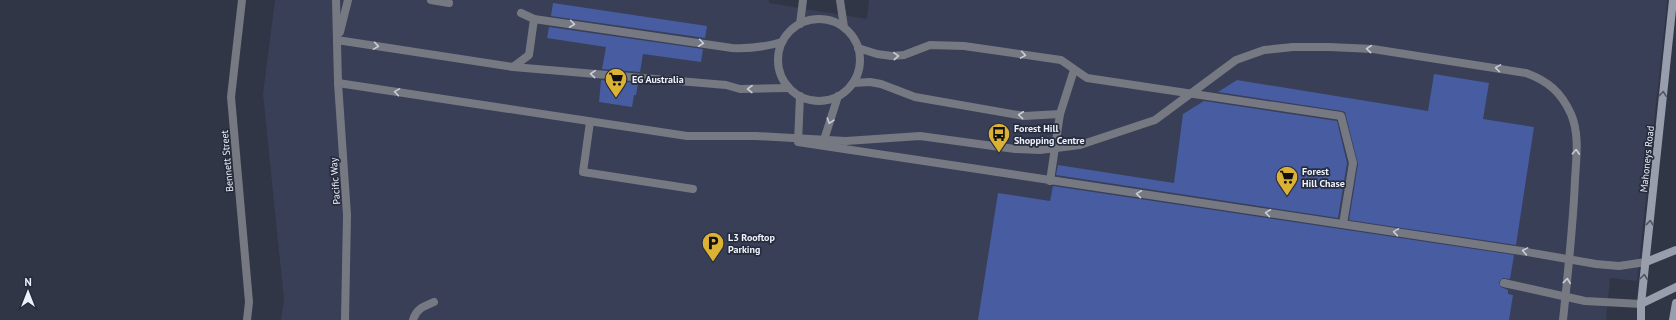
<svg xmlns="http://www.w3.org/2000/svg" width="1676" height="320" font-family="'PT Sans',sans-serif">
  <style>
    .built { fill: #383f56 }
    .building { fill: #485ca2 }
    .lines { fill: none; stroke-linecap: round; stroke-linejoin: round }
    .lane { stroke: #767982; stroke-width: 8 }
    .street { stroke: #767982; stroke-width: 8 }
    .secondary { stroke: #999eac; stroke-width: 8 }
    .oneway { stroke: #c9cdd7 }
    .oneway2 { stroke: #4f5464 }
    .labels { text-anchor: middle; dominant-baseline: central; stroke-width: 3.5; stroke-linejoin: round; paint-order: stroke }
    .poi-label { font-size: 10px; font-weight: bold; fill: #edf1fc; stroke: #272c3d; text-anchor: start }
    .street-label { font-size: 10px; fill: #edf1fc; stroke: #272c3d }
  </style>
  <rect width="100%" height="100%" fill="#313647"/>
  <polygon class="built" points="275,0 769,0 769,3 867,19 869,0 1667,0 1667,2 1637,281 1610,278 1606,320 281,320 284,300 263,94"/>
  <g class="building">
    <polygon points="553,3 707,26 705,38 551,16"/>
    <polygon points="549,27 703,49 701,62 643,54 640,72 602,69 606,47 547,38"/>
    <polygon points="1434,74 1489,83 1483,119 1534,127 1516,245 1349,220 1358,164 1345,112 1342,111 1218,92 1237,80 1428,111"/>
    <polygon points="601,80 638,83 636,95 634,95 632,107 599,102"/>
    <polygon points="1204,101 1337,121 1347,163 1338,218 1056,175 1058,165 1174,183 1183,114"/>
    <polygon points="1053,186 1514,255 1510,279 1503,278 1499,282 1501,287 1508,290 1508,294 1513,295 1509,320 978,320 998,193 1050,201"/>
  </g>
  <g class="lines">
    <g class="lane">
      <polyline points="431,0 449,3"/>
      <polyline points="840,0 844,27"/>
      <path d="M534,19L732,48C750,49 765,47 782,42"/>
      <circle cx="819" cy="60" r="41"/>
      <polyline points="800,24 803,0"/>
      <polyline points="337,40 513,67 529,55 534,19 521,13"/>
      <polyline points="858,48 877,54 892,56 904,55 930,45 964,46 1061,60 1087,78 1341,116 1353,163 1343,224"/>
      <polyline points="513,67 726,85 740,89 789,88"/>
      <path d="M338,83L687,136H756L846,141L920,136L1015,149L1040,150L1080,145L1155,120L1236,60L1264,50L1293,47H1329L1373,49L1526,73C1548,81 1561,92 1571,114C1580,135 1576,159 1575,180C1573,227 1568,273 1563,320"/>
      <polyline points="853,83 870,82 881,84 915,97 1024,116 1060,114"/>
      <polyline points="800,96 798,142 1521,251 1596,264 1619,266 1646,262"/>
      <polyline points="590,122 583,172 693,189"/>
      <polyline points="823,143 838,96"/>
      <polyline points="1050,181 1060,114 1074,70"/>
      <polyline points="1504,283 1585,301 1641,304"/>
      <path d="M413,320C416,309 424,306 434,302"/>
    </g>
    <g class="street">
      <polyline points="242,0 231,97 249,302 247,320"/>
      <polyline points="336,0 338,83 347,215 345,320"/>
      <polyline points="340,32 348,0"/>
    </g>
    <g class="secondary">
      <polyline points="1646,262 1676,250"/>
      <polyline points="1641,304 1676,287"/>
      <polyline points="1641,320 1641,304 1673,0"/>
      <polyline points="1673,320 1676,303"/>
    </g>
  </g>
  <defs><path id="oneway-chevron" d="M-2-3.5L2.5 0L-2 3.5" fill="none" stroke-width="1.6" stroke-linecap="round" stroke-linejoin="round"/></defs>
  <g class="oneway">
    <use href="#oneway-chevron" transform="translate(572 24) rotate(8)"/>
    <use href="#oneway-chevron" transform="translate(701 43) rotate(8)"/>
    <use href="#oneway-chevron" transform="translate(376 46) rotate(9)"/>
    <use href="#oneway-chevron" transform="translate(1369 49) rotate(-175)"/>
    <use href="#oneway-chevron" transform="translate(1023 55) rotate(9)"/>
    <use href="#oneway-chevron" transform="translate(896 56) rotate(-4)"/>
    <use href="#oneway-chevron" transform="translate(1498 68) rotate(-171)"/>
    <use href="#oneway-chevron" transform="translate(593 74) rotate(-175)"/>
    <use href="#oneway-chevron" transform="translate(750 89) rotate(-179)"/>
    <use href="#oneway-chevron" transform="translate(397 92) rotate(-171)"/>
    <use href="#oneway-chevron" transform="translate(1021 115) rotate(-174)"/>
    <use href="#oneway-chevron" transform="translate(830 121) rotate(108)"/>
    <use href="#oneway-chevron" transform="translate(1576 152) rotate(-87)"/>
    <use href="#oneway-chevron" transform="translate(1139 194) rotate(-172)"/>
    <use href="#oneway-chevron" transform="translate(1268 213) rotate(-172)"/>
    <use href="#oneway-chevron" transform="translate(1396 232) rotate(-171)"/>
    <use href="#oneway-chevron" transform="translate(1525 251) rotate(-170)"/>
    <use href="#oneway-chevron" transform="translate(1567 281) rotate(-84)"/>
  </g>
  <g class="oneway2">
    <use href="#oneway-chevron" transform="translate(1663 94) rotate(-84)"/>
    <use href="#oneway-chevron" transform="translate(1650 223) rotate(-84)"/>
    <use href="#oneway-chevron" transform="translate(1644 277) rotate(-83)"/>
  </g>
  <defs>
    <g id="supermarket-pin" transform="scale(1.15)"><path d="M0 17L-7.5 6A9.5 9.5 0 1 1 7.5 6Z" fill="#dbb233" stroke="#272c3d"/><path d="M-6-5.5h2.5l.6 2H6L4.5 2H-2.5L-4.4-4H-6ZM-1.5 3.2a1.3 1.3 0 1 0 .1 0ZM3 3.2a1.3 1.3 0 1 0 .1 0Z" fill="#111"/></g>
    <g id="bus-pin" transform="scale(1.15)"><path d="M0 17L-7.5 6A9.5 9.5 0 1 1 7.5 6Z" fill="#dbb233" stroke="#272c3d"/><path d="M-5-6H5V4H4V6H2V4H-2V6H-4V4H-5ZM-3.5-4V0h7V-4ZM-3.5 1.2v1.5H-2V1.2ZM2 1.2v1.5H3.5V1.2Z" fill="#111"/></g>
    <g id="parking-pin" transform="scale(1.15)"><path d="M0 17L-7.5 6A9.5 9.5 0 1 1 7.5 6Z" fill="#dbb233" stroke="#272c3d"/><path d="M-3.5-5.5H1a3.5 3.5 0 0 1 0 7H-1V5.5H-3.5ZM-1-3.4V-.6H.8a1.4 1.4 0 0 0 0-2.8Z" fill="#111"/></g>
  </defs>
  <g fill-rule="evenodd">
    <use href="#supermarket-pin" x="616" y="79"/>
    <use href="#bus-pin" x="999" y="134"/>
    <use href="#supermarket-pin" x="1287" y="177"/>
    <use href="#parking-pin" x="713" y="243"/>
  </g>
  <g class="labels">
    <g class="poi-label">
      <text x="632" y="79">EG Australia</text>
      <text x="1014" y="128">Forest Hill<tspan x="1014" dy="12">Shopping Centre</tspan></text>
      <text x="1302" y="171">Forest<tspan x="1302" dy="12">Hill Chase</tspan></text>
      <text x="728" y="237">L3 Rooftop<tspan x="728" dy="12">Parking</tspan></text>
    </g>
    <g class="street-label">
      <text transform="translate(1647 159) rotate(-84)">Mahoneys Road</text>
      <text transform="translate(227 161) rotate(-95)">Bennett Street</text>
      <text transform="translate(335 181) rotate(-94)">Pacific Way</text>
    </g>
  </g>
  <g transform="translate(28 292)" stroke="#272c3d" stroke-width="3" paint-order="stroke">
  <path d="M0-3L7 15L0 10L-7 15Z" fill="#edf1fc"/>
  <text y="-6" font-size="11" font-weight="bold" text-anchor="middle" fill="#edf1fc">N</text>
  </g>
</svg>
